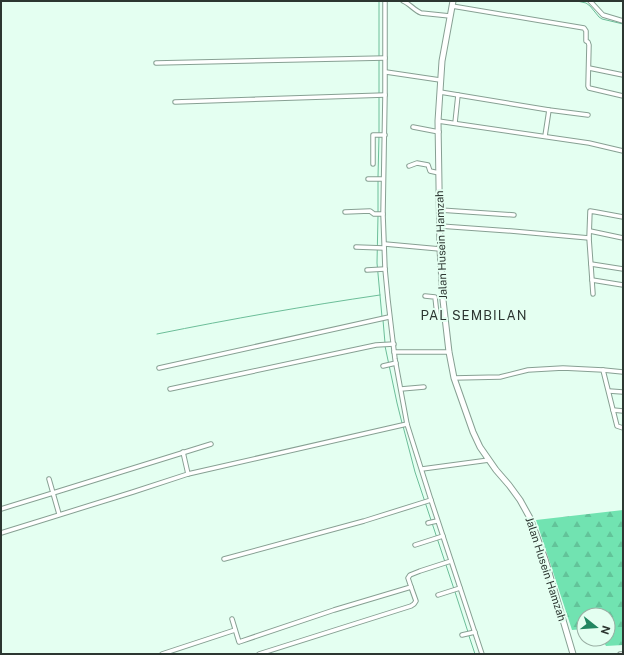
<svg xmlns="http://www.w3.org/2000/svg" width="624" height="655" font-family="'Public Sans',sans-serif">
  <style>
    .forest { fill: url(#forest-firs) }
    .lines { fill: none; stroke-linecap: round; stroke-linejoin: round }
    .stream { stroke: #6cbe99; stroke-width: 1 }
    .street-casing { stroke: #87a093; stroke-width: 5.5 }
    .secondary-casing { stroke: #87a093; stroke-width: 7 }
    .street { stroke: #fff; stroke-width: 3.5 }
    .secondary { stroke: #fff; stroke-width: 5 }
    .labels { text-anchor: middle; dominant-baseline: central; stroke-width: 4; stroke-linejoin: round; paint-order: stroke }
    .street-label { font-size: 11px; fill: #2c3631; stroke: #e4fff1 }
    .quarter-label { font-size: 13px; letter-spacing: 1px; fill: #2c3631; stroke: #e4fff1 }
  </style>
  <defs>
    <pattern id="forest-firs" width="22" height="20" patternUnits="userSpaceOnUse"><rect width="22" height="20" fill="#71e3b1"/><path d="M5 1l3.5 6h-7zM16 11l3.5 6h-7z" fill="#62c399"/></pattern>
  </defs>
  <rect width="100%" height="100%" fill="#e4fff1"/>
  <polygon class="forest" points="623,510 623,645 606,646 602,639 608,639 608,615 584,615 584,629 572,630 536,520"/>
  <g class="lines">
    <g class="stream">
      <polyline points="577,1 586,3 590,6 599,17 602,19 623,24"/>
      <polyline points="379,57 379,1"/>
      <polyline points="379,60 379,93"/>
      <polyline points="379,96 379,133"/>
      <polyline points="378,177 379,136"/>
      <polyline points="378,213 378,180"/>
      <polyline points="378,216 377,263 382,317"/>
      <polyline points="383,320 385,343"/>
      <path d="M157,334C231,319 305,306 380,295"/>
      <polyline points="385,346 397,403 402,423"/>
      <polyline points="403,426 415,472 431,520"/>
      <polyline points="432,523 454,589"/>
      <polyline points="455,592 468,632"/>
      <polyline points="469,636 475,654"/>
    </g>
    <g class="street-casing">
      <g id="street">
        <polyline points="385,1 385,95 383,214 385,269 388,300 395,359 407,424 431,500 482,654"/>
        <path d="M403,1C410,4 414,10 421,13L450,16"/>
        <polyline points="590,1 603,15 623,21"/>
        <polyline points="452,6 584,28 586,31 586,41 588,42 589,45 588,86 589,88 623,96"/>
        <polyline points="156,63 385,58"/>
        <polyline points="589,68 623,75"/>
        <polyline points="386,72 440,80"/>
        <polyline points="440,92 549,110 588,115"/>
        <polyline points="175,102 385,95"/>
        <polyline points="438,121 589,143 623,151"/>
        <polyline points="455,123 458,95"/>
        <polyline points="413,127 439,132"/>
        <polyline points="545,136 549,110"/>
        <polyline points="373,164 373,135 385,135"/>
        <polyline points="409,166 417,163 428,165 430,171 439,173"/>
        <polyline points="368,179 383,179"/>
        <polyline points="440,210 514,215"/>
        <polyline points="345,212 370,211 374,214 383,214"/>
        <polyline points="440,226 511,231 589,238"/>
        <polyline points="590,231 623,238"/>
        <polyline points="385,244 440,249"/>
        <polyline points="356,247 384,248"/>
        <polyline points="591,264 623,269"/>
        <polyline points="367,270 385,269"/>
        <polyline points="592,280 623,285"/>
        <polyline points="593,294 589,238 590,211 596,212 623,217"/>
        <polyline points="425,296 435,297 437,315 438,316 444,316"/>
        <polyline points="394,352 449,352"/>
        <polyline points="383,366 396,363"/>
        <polyline points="159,368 389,317"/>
        <polyline points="603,370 623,372"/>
        <polyline points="454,378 500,377 528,370 563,368 603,370 617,426 623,428"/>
        <polyline points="170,389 376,345 394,344"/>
        <polyline points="401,389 424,387"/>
        <polyline points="609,391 623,392"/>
        <polyline points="613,410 623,411"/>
        <polyline points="183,452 188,474"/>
        <polyline points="422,469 489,460"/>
        <polyline points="1,509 53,493 49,479"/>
        <polyline points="59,514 53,493 211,444"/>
        <polyline points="428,523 437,521"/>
        <polyline points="1,533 133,492 188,474 407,424"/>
        <polyline points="415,545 443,536"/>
        <polyline points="224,559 364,521 431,500"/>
        <polyline points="438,595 460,588"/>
        <polyline points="232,619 239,642 334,610 411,587 408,578 410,575 420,571 451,561"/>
        <polyline points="462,635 475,632"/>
        <polyline points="162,654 235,630"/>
        <polyline points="259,654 411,606 414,604 416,601 411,587"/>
        <polyline points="620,654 623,654"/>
      </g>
    </g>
    <g class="secondary-casing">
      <polyline id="secondary" points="453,1 442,61 438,121 440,249 443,300 449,352 454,378 473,432 480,447 496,470 509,485 520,500 530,518 545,559 573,654"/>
    </g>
    <use href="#street" class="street"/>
    <use href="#secondary" class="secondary"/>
  </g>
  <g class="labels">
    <g class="street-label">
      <text transform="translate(441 245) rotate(-92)">Jalan Husein Hamzah</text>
      <text transform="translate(546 569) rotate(72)">Jalan Husein Hamzah</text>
    </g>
    <g class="quarter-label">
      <text x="474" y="315">PAL SEMBILAN</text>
    </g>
  </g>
  <rect width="624" height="655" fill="none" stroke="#2c3631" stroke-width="4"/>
  <g transform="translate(596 627) rotate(107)"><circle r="19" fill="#e4fff1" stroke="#9aafa4"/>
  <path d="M0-3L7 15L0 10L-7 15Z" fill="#218660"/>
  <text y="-6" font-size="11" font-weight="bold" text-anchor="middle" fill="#2c3631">N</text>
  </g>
</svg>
